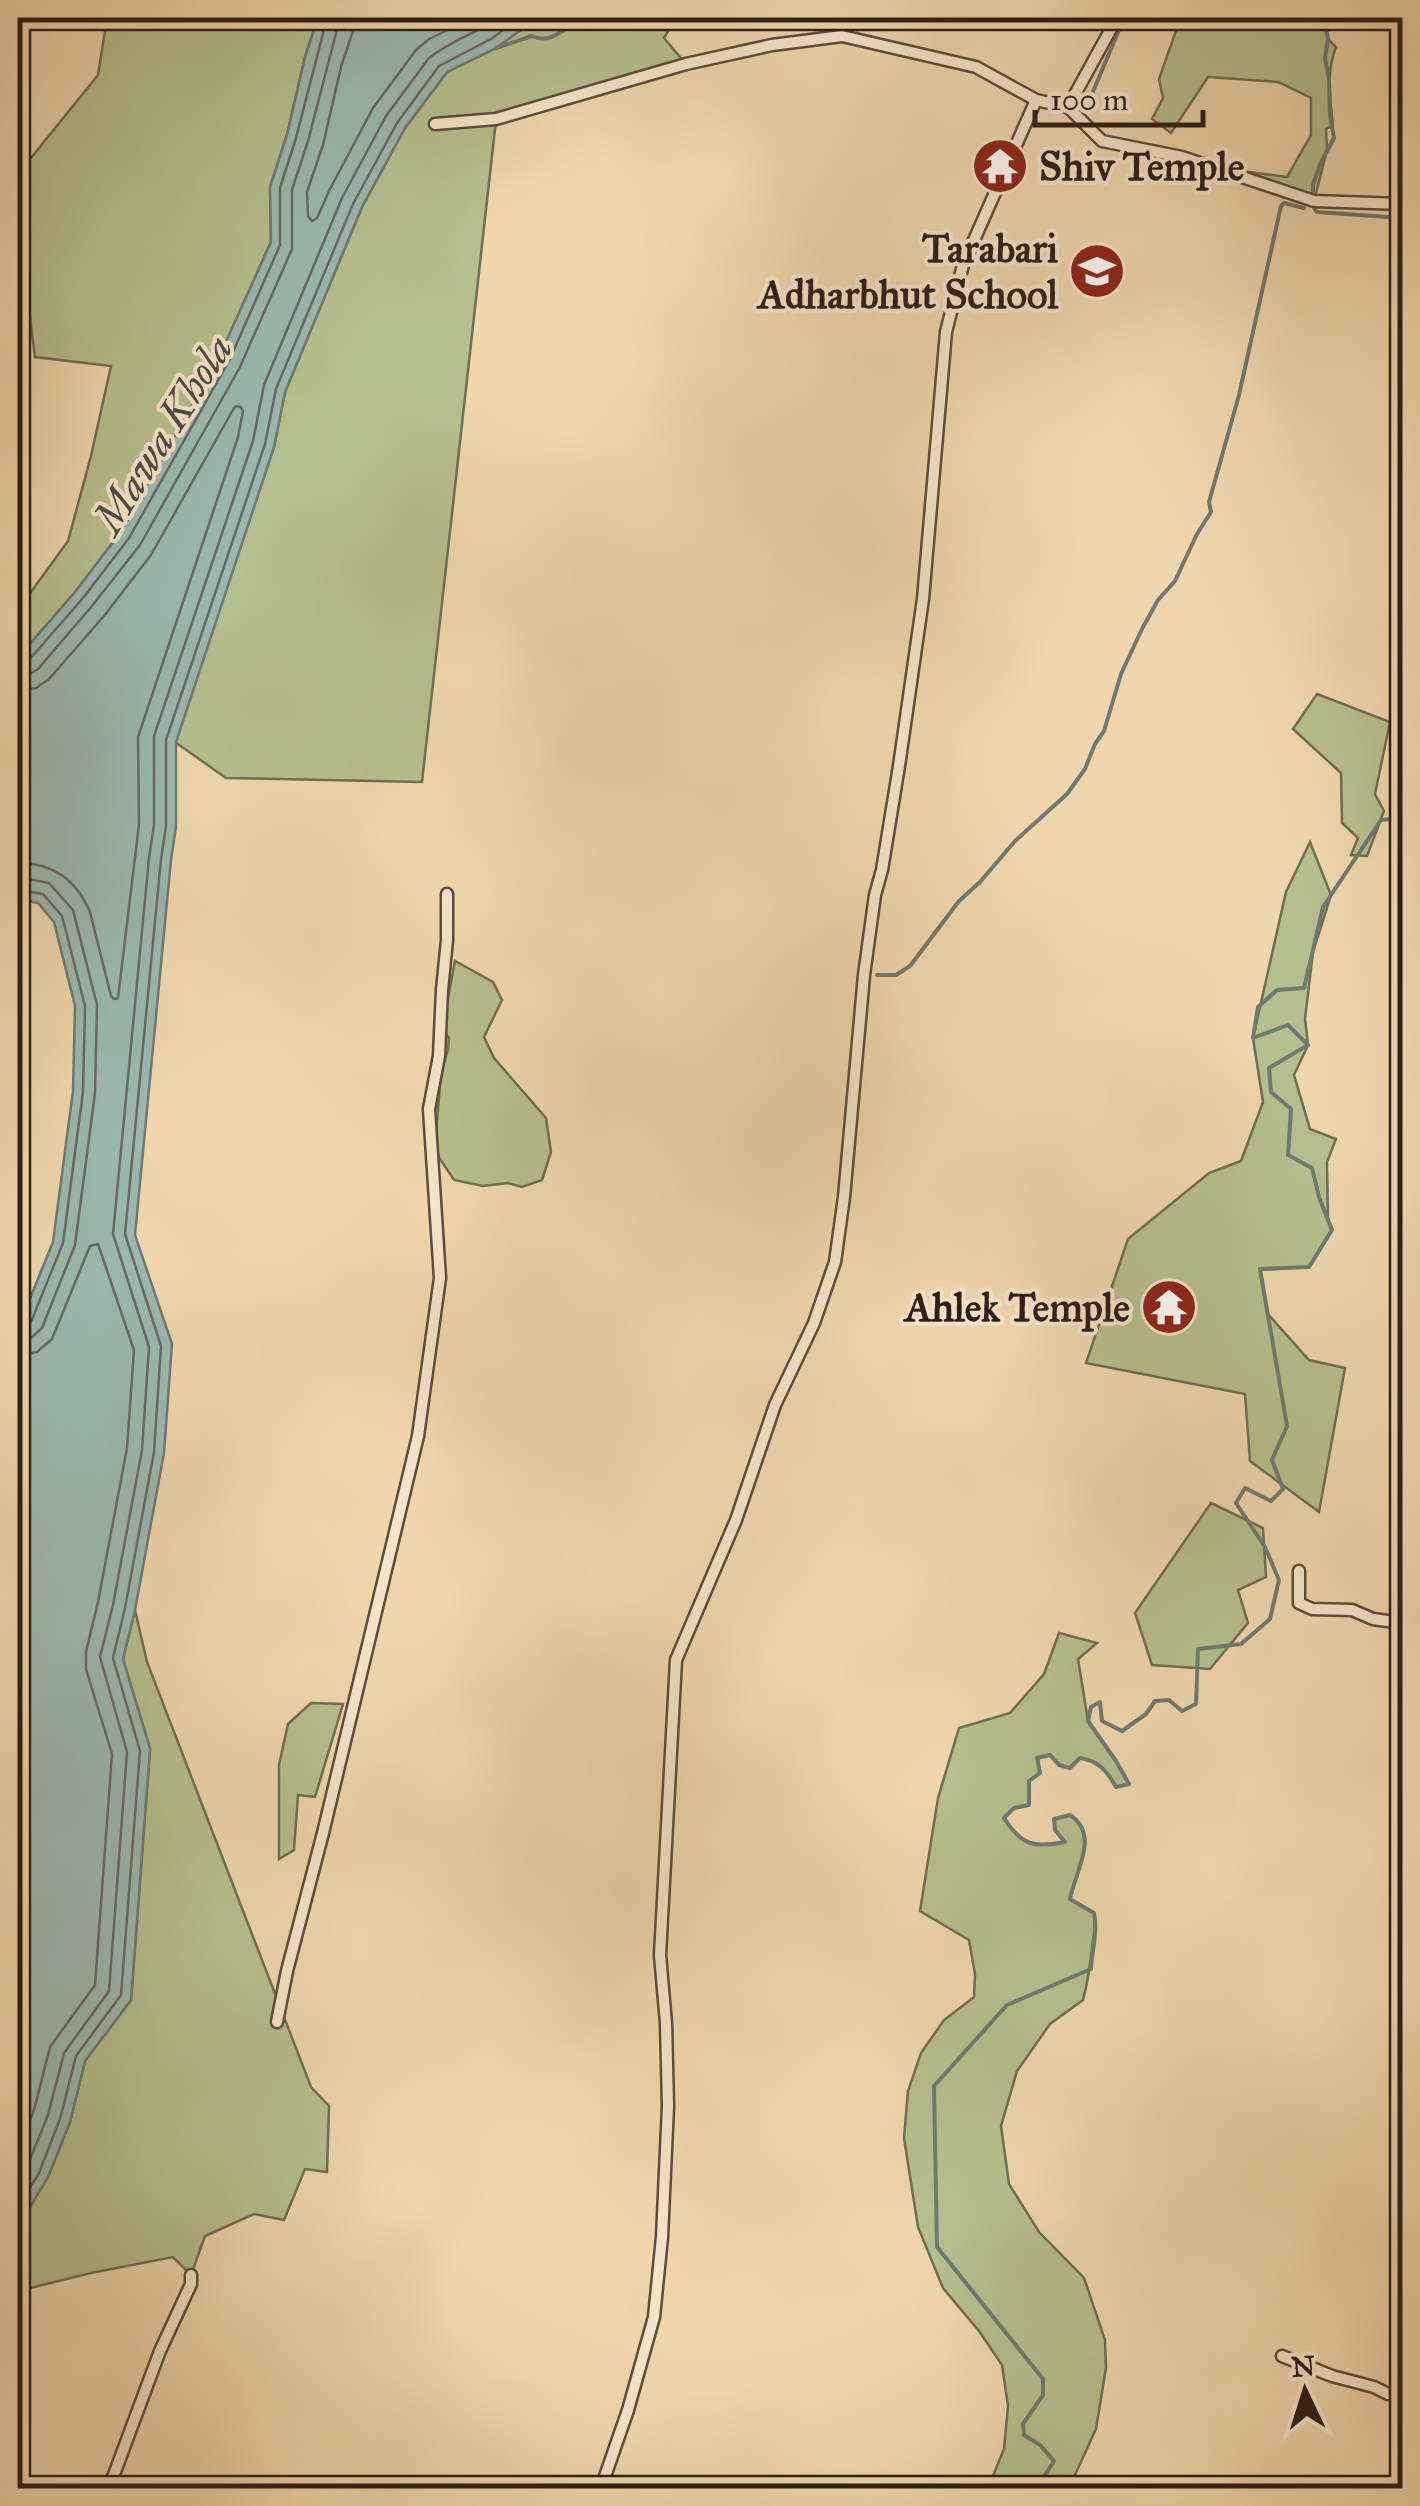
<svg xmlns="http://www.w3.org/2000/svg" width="1420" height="2506" font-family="'IM FELL Great Primer',serif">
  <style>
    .green { fill: #b5bf8d; stroke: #706e52; stroke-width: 2.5 }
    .water { fill: #9bb8b0; stroke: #6e7a73; stroke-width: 2.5 }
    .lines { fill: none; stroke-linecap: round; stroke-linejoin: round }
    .shore { stroke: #636b64; stroke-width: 2.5 }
    .stream { stroke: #6e7a73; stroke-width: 4 }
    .river { stroke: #9bb8b0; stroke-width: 20 }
    .street-casing { stroke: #5c4c3d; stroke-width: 15 }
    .street { stroke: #f5e4c9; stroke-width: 10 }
    .labels { text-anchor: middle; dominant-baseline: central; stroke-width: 8; stroke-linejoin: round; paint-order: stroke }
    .poi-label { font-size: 40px; font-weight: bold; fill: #2b1e18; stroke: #f5e4c9; text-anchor: end }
    .water-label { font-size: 42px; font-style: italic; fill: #4d4c46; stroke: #f5e4c9 }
  </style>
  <rect width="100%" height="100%" fill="#efd6ac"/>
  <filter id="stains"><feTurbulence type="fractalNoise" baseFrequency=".002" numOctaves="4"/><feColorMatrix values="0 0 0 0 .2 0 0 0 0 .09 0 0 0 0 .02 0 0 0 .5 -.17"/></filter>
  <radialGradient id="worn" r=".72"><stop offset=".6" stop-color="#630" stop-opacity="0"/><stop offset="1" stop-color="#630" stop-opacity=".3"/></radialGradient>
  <g class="green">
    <polygon points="107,18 318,18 305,57 287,135 270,187 271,242 219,358 121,532 75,592 18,658 18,610 68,541 91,456 111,366 35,357 18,223 18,174 98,75"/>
    <polygon points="537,18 667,18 673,23 664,38 686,64 496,120 422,782 226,778 175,742 274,447 285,392 362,207 405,128 447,72 496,48"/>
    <path d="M1160,18H1324L1328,39L1336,47C1326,72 1330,98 1333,125L1326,129L1327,150L1314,201L1219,168L1287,177L1311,135V98L1278,82L1208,77L1171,133L1152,119L1163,98L1159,79L1178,25L1160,21Z"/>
    <polygon points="1317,694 1390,722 1375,794 1384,811 1367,856 1351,855 1358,838 1342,823 1341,773 1293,729"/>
    <polygon points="1310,842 1331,895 1313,952 1305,1019 1308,1045 1294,1075 1310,1129 1336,1139 1327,1162 1328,1220 1332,1230 1309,1267 1260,1270 1267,1313 1309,1360 1345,1368 1319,1512 1250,1461 1245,1394 1086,1363 1128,1239 1209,1173 1241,1161 1263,1102 1253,1038 1286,892"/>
    <polygon points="455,961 493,982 502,1000 484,1037 494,1058 546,1118 551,1152 542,1180 522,1187 508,1183 483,1186 454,1180 438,1156 436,1134 441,1072 448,1050 449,1038 442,1029"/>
    <polygon points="1211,1503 1263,1528 1266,1577 1238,1590 1248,1623 1210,1669 1152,1665 1135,1613"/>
    <polygon points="135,1610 147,1662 311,2087 329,2106 327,2172 305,2169 284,2220 254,2214 205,2236 191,2275 173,2257 91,2273 18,2291 18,2227 48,2177 70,2122 85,2061 131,2000 150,1749 123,1659"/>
    <path d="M1059,1633L1097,1643L1078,1659L1088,1721L1116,1761L1129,1784L1116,1787C1107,1771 1099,1761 1080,1758L1070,1768L1059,1765L1050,1755L1038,1758L1040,1773L1029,1781V1805L1014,1808L1004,1818C1021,1845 1034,1849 1065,1842L1055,1830L1054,1819L1070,1815C1101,1835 1076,1869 1070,1899L1094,1913C1097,1927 1093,1935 1092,1948C1090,1966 1088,1982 1083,2000L1050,2024L1017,2071L1001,2126L1009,2184L1039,2232L1084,2278L1105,2340L1106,2368L1096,2429L1069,2488H988L1004,2449L1008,2406L1002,2365L979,2331L943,2288L918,2227L904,2138L908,2091L921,2053L944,2020L974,1997L975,1974L969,1940L920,1911L938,1798L959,1728L1010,1713L1044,1674Z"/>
    <polygon points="311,1703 343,1704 315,1797 298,1795 294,1850 279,1859 279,1765 288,1724"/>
  </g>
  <polygon class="water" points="318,18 537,18 496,48 447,72 405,128 362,207 285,392 274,447 176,742 176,827 171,860 135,1235 172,1344 164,1453 135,1610 123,1659 150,1749 131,2000 85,2061 70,2122 48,2177 18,2227 18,1328 53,1242 73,1091 75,1006 54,922 38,903 18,899 18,658 75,592 121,532 219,357 271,242 270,187 287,135 305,57"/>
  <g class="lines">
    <g class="shore">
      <polyline points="355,18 353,31 341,67 323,145 307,192 308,216 312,221 317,218 330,189 373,108 416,50 429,39 472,18"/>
      <polyline points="18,664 29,660 83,598 129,538 229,361 280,245 280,188 296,138 327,18"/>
      <polyline points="18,676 28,675 38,669 92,606 140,545 240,367 292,249 292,190 308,141 340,18"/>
      <path d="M18,691L36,688L49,679L104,616L151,555L234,408L237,406L241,407L243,411L238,437L138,737L139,824L118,998L114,999L111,996L90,912C76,879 53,864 18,862"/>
      <polyline points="18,877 49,883 73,910 97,1005 95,1093 75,1245 42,1328 31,1338 18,1340"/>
      <polyline points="18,890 43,894 62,916 85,1006 83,1092 63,1243 31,1322 25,1327 18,1328"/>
      <polyline points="18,1356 37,1352 52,1339 90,1246 98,1244 134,1350 127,1448 98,1602 86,1652 86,1669 112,1754 95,1985 50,2047 34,2110 18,2152"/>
      <path d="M18,2184L27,2167L48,2115L64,2053L109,1991L127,1752L100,1657L113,1605L142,1450L149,1347L113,1234L149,858L154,825V736L253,441L264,385L342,198L386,116L429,58C450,41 477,33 499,18"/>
      <polyline points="18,2208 39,2173 60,2119 76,2056 121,1995 140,1751 113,1658 125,1608 154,1452 161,1346 125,1234 161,859 166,826 166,740 265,444 276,389 353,204 397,123 439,66 491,39 520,18"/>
    </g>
    <g class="stream">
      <path d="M496,48L532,36C550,45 566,28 580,18"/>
      <polyline points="1092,94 1124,18"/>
      <polyline points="1313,195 1313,185 1321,162 1334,138 1330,115 1329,79 1325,58 1328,39 1324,18"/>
      <polyline points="1314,208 1317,212 1402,218"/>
      <polyline points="877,975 896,975 910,966 959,901 980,882 1015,841 1067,794 1085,769 1095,744 1104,731 1121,674 1142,629 1158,600 1175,581 1197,534 1211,512 1209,502 1239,395 1281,206 1284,203 1304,208"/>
      <path d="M1037,2488L1054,2461L1040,2445L1024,2435L1023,2424L1043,2395V2379L937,2247L934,2086L1007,2005L1091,1969C1092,1950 1098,1931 1094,1913L1070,1899C1076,1869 1100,1835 1070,1815L1054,1819L1055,1830L1065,1842C1034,1848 1022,1846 1004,1818L1014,1808L1029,1805V1781L1040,1773L1037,1758L1050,1755L1059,1765L1070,1768L1080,1758C1099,1761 1107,1771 1116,1787L1129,1784L1116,1761L1088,1721L1091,1707L1100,1702L1102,1721L1122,1731L1146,1714L1155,1701L1169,1700L1182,1711L1196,1704L1198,1649L1241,1644L1270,1619L1279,1580L1265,1547L1236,1503L1245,1488L1271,1501L1283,1489L1272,1460L1287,1426L1260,1269L1309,1267L1332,1230L1319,1197L1312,1168L1288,1155L1291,1109L1271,1092L1269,1068L1308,1045L1288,1025L1253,1038L1258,1007L1277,990L1304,988L1323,907L1381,820L1402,818"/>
    </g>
    <polyline class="river" points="18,920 21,873"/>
    <g class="street-casing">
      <g id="street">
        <polyline points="1068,107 1117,18"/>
        <polyline points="435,124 496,119 686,64 772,45 842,36 976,67 1036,100 1068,107 1102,141 1182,157 1314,201 1402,204"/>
        <polyline points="1299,1571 1299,1603 1312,1609 1352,1610 1373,1619 1402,1623"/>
        <polyline points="277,2022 287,1971 323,1833 418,1436 440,1278 429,1109 439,1056 442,990 447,940 447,894"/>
        <polyline points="1282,2356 1332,2376 1374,2387 1388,2394"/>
        <polyline points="1244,2483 1268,2488"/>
        <polyline points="109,2488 160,2351 191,2284 191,2275"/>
        <polyline points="601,2488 628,2410 654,2317 662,2237 668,2106 666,2023 660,1955 676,1660 736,1520 775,1405 814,1323 835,1262 844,1197 864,975 875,895 882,870 899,766 923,599 946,332 963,265 1036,100"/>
      </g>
    </g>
    <use href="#street" class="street"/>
  </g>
  <defs>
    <g id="temple-disc" transform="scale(2.875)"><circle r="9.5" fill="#8f2418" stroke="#f5e4c9"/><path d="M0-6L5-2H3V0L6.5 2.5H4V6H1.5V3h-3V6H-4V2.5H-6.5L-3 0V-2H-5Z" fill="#fff"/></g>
    <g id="school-disc" transform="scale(2.875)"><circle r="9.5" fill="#8f2418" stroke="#f5e4c9"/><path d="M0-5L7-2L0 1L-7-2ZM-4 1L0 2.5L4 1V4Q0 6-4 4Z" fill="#fff"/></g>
  </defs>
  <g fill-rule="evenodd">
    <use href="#temple-disc" x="1000" y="166"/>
    <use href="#school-disc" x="1097" y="271"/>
    <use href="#temple-disc" x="1169" y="1307"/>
  </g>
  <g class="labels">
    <g class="poi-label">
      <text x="1039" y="166" text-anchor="start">Shiv Temple</text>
      <text x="1058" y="248">Tarabari<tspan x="1058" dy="46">Adharbhut School</tspan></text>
      <text x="1130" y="1307">Ahlek Temple</text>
    </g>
    <g class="water-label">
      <text transform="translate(163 434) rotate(-58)">Mawa Khola</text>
    </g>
  </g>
  <rect width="1420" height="2506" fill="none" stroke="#efd6ac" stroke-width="60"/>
  <rect x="20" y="20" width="1380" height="2466" fill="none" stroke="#2b1e18" stroke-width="5"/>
  <rect x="30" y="30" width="1360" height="2446" fill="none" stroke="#2b1e18" stroke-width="2.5"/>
  <g transform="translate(1305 2391) rotate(356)" stroke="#f5e4c9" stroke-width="8" paint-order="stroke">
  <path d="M0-8L18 38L0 25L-18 38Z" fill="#2b1e18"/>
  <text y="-15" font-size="28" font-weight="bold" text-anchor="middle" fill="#2b1e18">N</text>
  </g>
  <path d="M1035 110v15h168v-15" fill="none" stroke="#2b1e18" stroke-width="5"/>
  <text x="1050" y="110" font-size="30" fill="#2b1e18" stroke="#f5e4c9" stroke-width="8" paint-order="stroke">100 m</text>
  <rect width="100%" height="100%" filter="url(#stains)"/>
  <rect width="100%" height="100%" fill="url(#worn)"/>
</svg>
